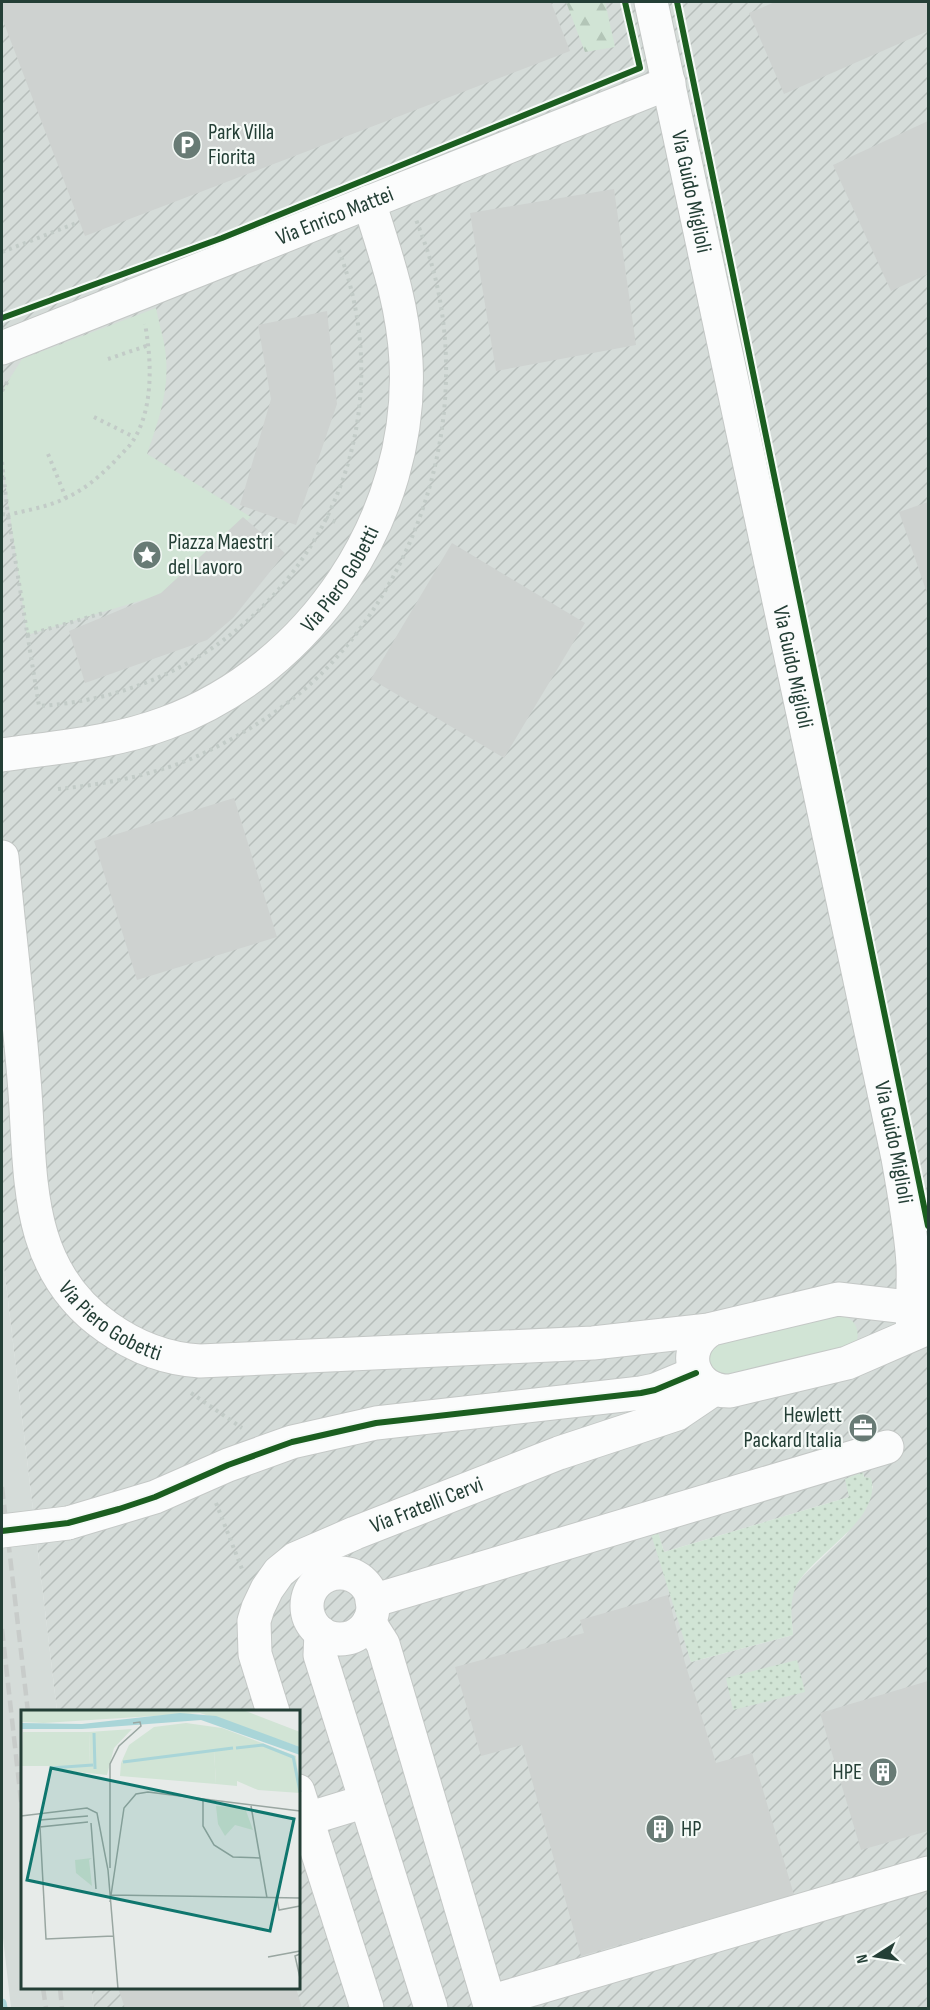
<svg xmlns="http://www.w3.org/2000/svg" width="930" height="2010" font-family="'Sofia Sans Condensed',sans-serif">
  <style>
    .built { fill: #d5dcd9 }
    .industrial { fill: url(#industrial-furrows); fill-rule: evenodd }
    .grass { fill: #d1e4d5 }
    .forest { fill: url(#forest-firs) }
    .park { fill: url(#park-dots) }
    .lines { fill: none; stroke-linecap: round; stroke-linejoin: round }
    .stream { stroke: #a9d5d8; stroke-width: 9 }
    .building { fill: #ced2d0 }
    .minor-casing { stroke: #c4c8c6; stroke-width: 35 }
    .path { stroke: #c2cbc7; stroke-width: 4; stroke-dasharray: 3 4.5; stroke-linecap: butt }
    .minor { stroke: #fbfcfc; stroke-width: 33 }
    .rail { stroke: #c8ccca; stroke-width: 4.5; stroke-dasharray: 12 6; stroke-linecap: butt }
    .minor-bridge-casing { stroke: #c4c8c6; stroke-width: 35; stroke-linecap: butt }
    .minor-bridge { stroke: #fbfcfc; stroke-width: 33 }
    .cycleway-casing { stroke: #f5faf7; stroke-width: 10 }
    .cycleway { stroke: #1b5e20; stroke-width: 6 }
    .labels { text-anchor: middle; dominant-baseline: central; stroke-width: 4.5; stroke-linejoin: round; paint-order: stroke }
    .poi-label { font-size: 22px; fill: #243f36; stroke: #f5faf7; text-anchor: start }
    .street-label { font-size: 22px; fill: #243f36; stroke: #f5faf7 }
    .inset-river { fill: none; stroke: #a9d5d8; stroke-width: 3 }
    .inset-road { fill: none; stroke: #99a6a1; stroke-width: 1.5 }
    .view { fill: #0f766e; fill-opacity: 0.15; stroke: #0f766e; stroke-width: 3 }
    .inset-edge { fill: none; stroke: #243f36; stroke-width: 3 }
  </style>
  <defs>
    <pattern id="industrial-furrows" width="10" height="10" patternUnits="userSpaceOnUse" patternTransform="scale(1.5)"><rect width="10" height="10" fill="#d5dcd9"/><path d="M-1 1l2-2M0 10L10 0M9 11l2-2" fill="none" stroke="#b7bebb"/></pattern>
    <pattern id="forest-firs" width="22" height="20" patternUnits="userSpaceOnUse" patternTransform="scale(1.5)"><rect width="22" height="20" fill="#d1e4d5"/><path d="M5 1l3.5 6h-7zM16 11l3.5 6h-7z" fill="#b3c5b7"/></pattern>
    <pattern id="park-dots" width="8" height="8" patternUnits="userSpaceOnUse" patternTransform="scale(1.5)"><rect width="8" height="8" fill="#d1e4d5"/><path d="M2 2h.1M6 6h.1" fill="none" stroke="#b3c5b7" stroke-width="1.8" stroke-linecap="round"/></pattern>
  </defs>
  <rect width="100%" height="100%" fill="#e7ebe9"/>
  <polygon class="built" points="2,1250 57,1711 22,1712 22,1988 91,1988 94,2008 11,2008 2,1929"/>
  <path class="industrial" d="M2,2H928V2008H94L91,1988H298V1712L57,1711L2,1250ZM863,1472L864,1477L873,1486L868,1504L845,1536L803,1576L795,1587L790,1603L793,1635L691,1662L658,1532L664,1552L849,1497Z"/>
  <g class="grass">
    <path d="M156,308C159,324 165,342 166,358C169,392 158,422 147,454L251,517L169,592L27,635L2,460V391L22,359Z"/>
    <path d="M838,1315C854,1317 861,1328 856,1344L720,1379L707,1361L709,1352L718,1343Z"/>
  </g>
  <polygon class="forest" points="566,2 605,2 615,47 585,52"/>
  <g class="park">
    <path d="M863,1472L864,1477L871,1478C883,1521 807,1557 795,1589C789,1604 792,1619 793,1635L691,1662L651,1534L658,1532L664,1552L849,1497L845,1479Z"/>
    <polygon points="797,1660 805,1692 733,1710 726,1678"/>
  </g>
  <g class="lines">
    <polyline class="stream" points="2,2003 3,2008"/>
  </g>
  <g class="building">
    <polygon points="2,2 551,2 570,51 85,236 2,18"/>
    <polygon points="775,2 928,2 928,31 784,94 749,13"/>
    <polygon points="928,121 928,274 891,291 833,165"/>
    <polygon points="614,189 636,345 496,371 470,213"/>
    <polygon points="327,311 337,404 296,525 240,505 271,399 258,325"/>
    <polygon points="928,502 928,596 899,512"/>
    <polygon points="243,517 285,553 233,618 207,640 85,683 69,631 161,593"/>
    <polygon points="452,543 585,623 504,758 371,679"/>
    <polygon points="234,798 277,937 137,980 94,841"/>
    <polygon points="668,1595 685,1663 716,1763 752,1753 794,1895 581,1956 522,1745 481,1756 455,1667 584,1633 580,1620"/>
    <polygon points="928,1681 928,1831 861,1850 820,1713"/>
    <polygon points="118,1988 296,1988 302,2008 125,2008"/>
  </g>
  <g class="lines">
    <g class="minor-casing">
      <g id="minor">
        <path id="s1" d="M651,2L898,1158C904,1193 911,1229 913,1264C914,1288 911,1311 913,1334"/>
        <path id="s2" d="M2,348L669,83"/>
        <path id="s3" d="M2,755C58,747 113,743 166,723C312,669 414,516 406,361C403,303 386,256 369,202"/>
        <path id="s4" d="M2,857C9,931 18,1005 24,1079C32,1171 21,1267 107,1327C135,1347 166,1359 200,1361L593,1343L709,1330"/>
        <path d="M928,1312L899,1306L838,1299L712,1329C678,1348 692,1392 730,1391L847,1363L928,1328"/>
        <polyline points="68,1523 155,1497 228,1465 292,1442 376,1423 641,1393 655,1390 696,1373"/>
        <circle cx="340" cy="1606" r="33"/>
        <polyline points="372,1601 887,1447"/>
        <polyline points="369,1622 383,1644 489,2002 928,1873"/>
        <polyline points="321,1633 320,1655 431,2008"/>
        <path id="s5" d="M273,1712L255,1654L254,1621L258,1608L267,1589L279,1572L295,1559L355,1533L559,1453L677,1414L714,1389"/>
        <polyline points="298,1791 367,2008"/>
        <polyline points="307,1819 366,1801"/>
      </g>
    </g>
    <g class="path">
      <polyline points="2,252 79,222"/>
      <polyline points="108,359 149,345"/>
      <polyline points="2,391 9,379"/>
      <polyline points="94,417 134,437"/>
      <polyline points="48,454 66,498"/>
      <path d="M2,462L8,515C27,510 48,507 66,498C85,489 99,477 114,462C119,456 125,451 130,445C154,413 152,362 145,324"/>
      <path d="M2,514L8,515L39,706C269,692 422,465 338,248"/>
      <polyline points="326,517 339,524"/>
      <polyline points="27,635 103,613"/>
      <path d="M58,789C108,784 161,774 206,752C248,732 293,703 325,670C422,570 468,418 436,281C431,259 423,238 415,217"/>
      <polyline points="191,1393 242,1428"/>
      <polyline points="216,1503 242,1569"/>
    </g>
    <use href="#minor" class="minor"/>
    <g class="rail">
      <polyline points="2,1487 28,1712"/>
      <polyline points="2,1629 22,1810"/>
      <polyline points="43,1988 46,2008"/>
      <polyline points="60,1988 62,2008"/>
    </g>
    <g class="minor-bridge-casing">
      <polyline id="minor-bridge" points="2,1531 68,1523"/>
    </g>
    <use href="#minor-bridge" class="minor-bridge"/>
    <g class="cycleway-casing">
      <g id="cycleway">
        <polyline points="677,2 928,1226"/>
        <polyline points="2,318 222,238 640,68 625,2"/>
        <polyline points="2,1531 68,1523 119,1509 155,1497 228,1465 292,1442 376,1423 641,1393 655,1390 696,1373"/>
      </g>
    </g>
    <use href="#cycleway" class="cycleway"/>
  </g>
  <defs>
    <g id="parking-disc" transform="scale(1.5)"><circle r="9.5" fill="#687b75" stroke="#f5faf7"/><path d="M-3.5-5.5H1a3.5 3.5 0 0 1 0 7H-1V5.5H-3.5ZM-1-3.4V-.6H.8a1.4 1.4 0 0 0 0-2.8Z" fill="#fff"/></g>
    <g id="sight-disc" transform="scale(1.5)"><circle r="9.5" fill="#687b75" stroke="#f5faf7"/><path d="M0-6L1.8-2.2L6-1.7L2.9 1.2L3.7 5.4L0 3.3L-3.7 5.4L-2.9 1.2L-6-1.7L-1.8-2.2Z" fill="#fff"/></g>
    <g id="office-disc" transform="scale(1.5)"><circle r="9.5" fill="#687b75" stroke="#f5faf7"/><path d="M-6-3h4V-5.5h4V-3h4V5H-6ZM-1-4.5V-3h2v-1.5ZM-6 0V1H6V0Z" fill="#fff"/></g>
    <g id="building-disc" transform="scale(1.5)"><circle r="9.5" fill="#687b75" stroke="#f5faf7"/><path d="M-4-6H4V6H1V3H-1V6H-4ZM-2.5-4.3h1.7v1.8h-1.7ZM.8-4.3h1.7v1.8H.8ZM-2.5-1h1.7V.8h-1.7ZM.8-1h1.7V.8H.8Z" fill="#fff"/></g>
  </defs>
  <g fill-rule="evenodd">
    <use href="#parking-disc" x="187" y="145"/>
    <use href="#sight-disc" x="147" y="555"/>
    <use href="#office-disc" x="863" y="1428"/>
    <use href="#building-disc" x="883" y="1772"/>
    <use href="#building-disc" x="660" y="1829"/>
  </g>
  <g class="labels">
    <g class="poi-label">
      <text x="208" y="132">Park Villa<tspan x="208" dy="25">Fiorita</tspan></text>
      <text x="168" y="542">Piazza Maestri<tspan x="168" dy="25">del Lavoro</tspan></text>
      <text x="842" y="1415" text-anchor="end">Hewlett<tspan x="842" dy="25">Packard Italia</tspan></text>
      <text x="862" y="1772" text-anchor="end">HPE</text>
      <text x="681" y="1829">HP</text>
    </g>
    <g class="street-label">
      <text stroke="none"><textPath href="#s1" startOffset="194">Via Guido Miglioli</textPath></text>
      <text stroke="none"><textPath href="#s2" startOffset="358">Via Enrico Mattei</textPath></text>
      <text stroke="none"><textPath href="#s3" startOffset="398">Via Piero Gobetti</textPath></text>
      <text stroke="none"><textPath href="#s1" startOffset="680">Via Guido Miglioli</textPath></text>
      <text stroke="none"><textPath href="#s1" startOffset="1166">Via Guido Miglioli</textPath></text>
      <text stroke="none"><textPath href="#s4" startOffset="495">Via Piero Gobetti</textPath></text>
      <text stroke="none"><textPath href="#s5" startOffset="312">Via Fratelli Cervi</textPath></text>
    </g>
  </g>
  <g transform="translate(21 1710)">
    <rect width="279" height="279" fill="#e7ebe9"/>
    <path d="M165,13L201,18L275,46L279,83L237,80L216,71V76L195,74L193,40L100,53L108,35L133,17ZM2,22H68L69,56H0ZM195,96L224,98L232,120L214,115L204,126L197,114Z" fill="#d1e4d5"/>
    <path d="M0,0H222L279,22V37L179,3L23,13L0,12ZM111,19L93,38L86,65L26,59L69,56L68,22ZM7,22H32V34H7ZM193,40L195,74L99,66L100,53ZM71,148L68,150L71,176L55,163L54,150Z" fill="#d1e4d5"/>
    <path d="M159,3L195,6L279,37V45L180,10L61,19H0V13L61,14Z" fill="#a9d5d8"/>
    <path class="inset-river" d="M73,23L74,59M215,38L242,35L272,47M272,46L279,82M102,52L212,38M29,58L72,55"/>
    <path class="inset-road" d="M182,89V116L193,135L212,147L239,148M230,96L246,188M0,106L66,98L76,103L87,160L97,279M67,112L19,117L25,229L92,226M70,113L75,179M19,117V110L67,106M89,158V54L98,36L120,16L119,12L112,13M89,185L279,188M256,188L258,200L279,196M89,192L103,98L115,84L127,82L279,101M279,244L274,246L279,268M247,247L279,241"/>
    <path class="view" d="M30,58L273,109L249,221L6,170Z"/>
    <rect width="279" height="279" class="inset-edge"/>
  </g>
  <rect width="930" height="2010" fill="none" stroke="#243f36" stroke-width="6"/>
  <g transform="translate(876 1956) rotate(258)" stroke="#f5faf7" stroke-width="4.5" paint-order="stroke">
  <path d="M0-4.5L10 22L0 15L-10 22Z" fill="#243f36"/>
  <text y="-9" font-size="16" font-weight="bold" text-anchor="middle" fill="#243f36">N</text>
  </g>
</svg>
